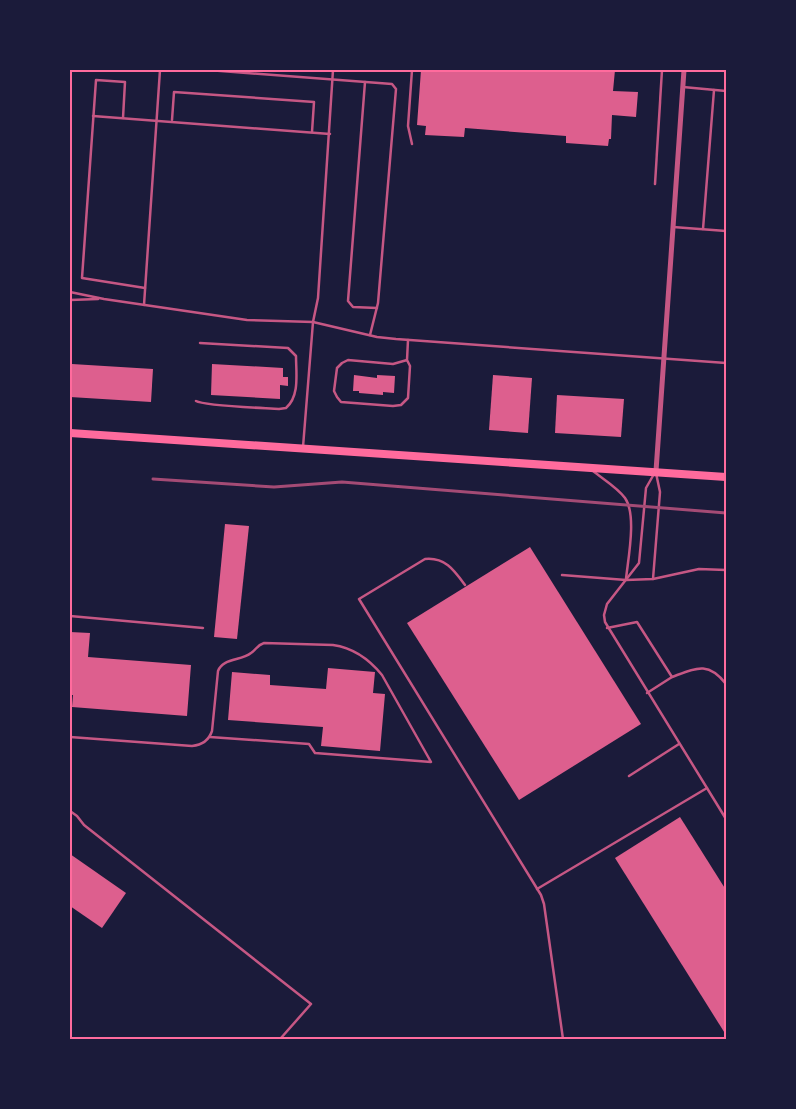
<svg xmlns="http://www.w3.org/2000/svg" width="796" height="1109" font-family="Quicksand,sans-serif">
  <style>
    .building { fill: #dd5f8e }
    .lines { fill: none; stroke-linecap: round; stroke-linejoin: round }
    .service { stroke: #c65784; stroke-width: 2.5 }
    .minor { stroke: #c65784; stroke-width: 5 }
    .secondary { stroke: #ff6b9d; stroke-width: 8 }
    .rail { stroke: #a44b75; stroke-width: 3 }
    .neatline { fill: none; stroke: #ff6b9d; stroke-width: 2 }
  </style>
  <rect width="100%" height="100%" fill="#1b1b3a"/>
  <g class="building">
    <polygon points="421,70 615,70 613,91 638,92 636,117 612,115 611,139 609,139 608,146 566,143 566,136 465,128 464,137 425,135 426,126 417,125"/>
    <polygon points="72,364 153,369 151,402 70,397"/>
    <polygon points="212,364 283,368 283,377 288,377 288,386 280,385 280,399 211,395"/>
    <polygon points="354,375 377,378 377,375 395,376 394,393 383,392 383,395 359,393 359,391 353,391"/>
    <polygon points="493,375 532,378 528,433 489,430"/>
    <polygon points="557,395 624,399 621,437 555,433"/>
    <polygon points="225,524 249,526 237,639 214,637"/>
    <polygon points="530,547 641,724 519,800 407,623"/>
    <polygon points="70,632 90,633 88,657 191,665 187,716 72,707 73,695 70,695"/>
    <polygon points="328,668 375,672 373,693 385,694 380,751 321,746 323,727 228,720 232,672 270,675 270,685 326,689"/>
    <polygon points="680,817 726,890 726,1035 615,858"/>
    <polygon points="70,854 126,893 102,928 70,906"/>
  </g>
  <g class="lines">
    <g class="service">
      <polyline points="208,70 392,84 396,89 378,303 370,335"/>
      <polyline points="365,82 348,301 353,307 377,308"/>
      <polyline points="683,87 726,91"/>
      <polyline points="93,116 330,134"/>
      <polyline points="123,118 125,82 96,80 82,278 145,288"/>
      <polyline points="172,120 174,92 314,102 312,132"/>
      <polyline points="412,144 408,126 412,70"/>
      <polyline points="655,184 662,70"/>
      <polyline points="673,227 726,231"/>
      <polyline points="703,229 714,90"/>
      <polyline points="70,292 104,299 247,320 313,322 377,337 396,339 726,363"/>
      <polyline points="70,300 98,299"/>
      <polyline points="144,305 160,70"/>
      <polyline points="407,360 393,364 348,360 342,363 337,368 334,391 337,397 341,402 393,406 401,405 408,398 410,366 407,360 408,340"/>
      <path d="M196,401C204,406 265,408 279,409L286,408C300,396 296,373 296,356L288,348L200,343"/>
      <polyline points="303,447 313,322 318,298 333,70"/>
      <path d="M593,471C603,479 618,488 625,498C637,515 628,559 626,579"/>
      <polyline points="654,474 646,488 639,563 607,604 604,615 605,622 726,819"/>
      <polyline points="562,575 626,580 653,579 699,569 726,570"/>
      <polyline points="653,579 660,492 656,473"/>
      <path d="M465,585C454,570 445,557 425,559L359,599L541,895L544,904L563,1039"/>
      <polyline points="70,616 203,628"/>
      <polyline points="607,628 637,622 672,677 647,693"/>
      <path d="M672,677C696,668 708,661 726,684"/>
      <path d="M70,737L192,746C202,745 209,740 212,731L218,671C223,658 241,661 251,653C256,650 257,645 264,643L333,645C354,648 369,659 382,675L431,762L315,753L309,744L210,737"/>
      <polyline points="629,776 679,744"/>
      <polyline points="70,811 77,816 84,825 311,1004 281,1038"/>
      <polyline points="537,889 707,788"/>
    </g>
    <polyline class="minor" points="656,471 684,70"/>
    <polyline class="secondary" points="70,433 726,477"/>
    <polyline class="rail" points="153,479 274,487 342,482 726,513"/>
  </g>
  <rect width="796" height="1109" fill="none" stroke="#1b1b3a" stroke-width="142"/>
  <rect x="71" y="71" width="654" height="967" class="neatline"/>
</svg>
